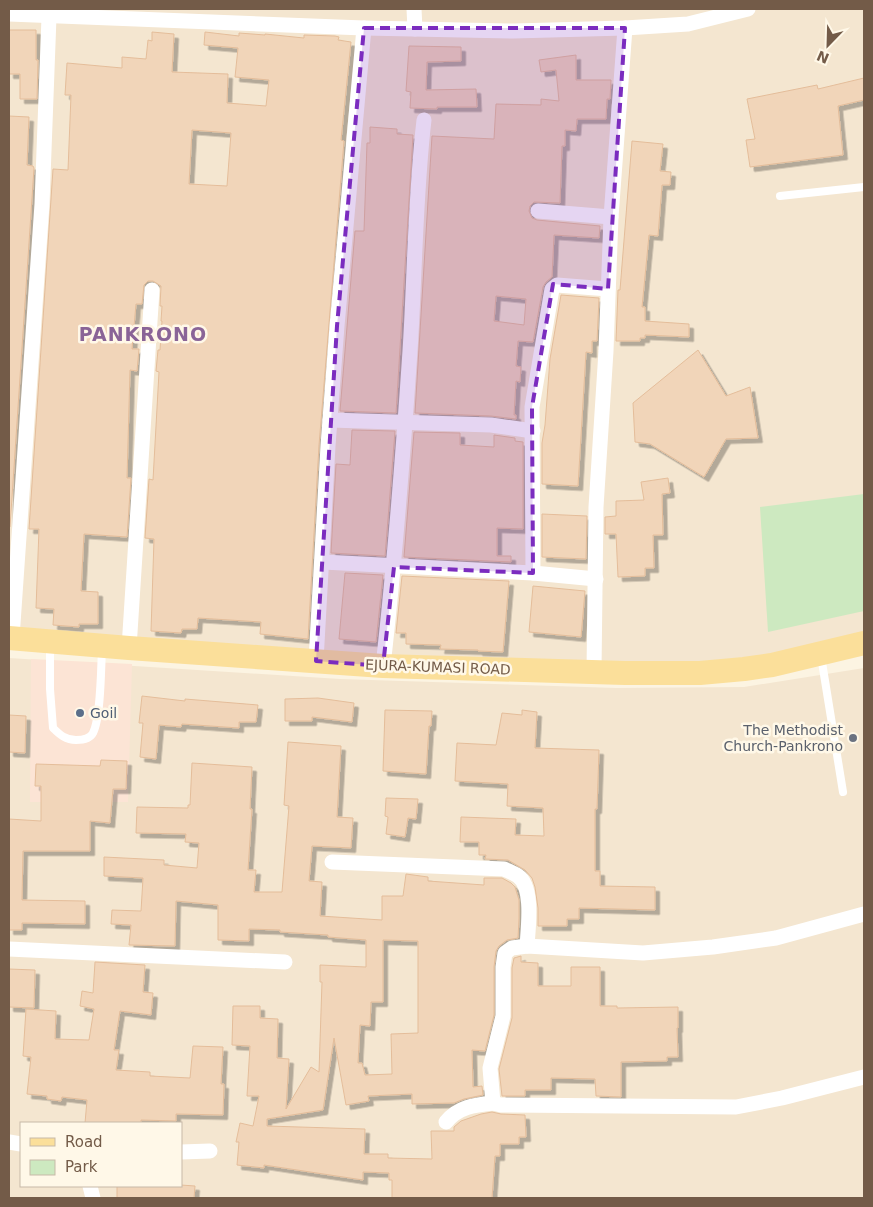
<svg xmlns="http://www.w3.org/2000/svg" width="873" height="1207" font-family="'DejaVu Sans',sans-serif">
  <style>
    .residential { fill: #f4e6d0; fill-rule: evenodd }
    .commercial { fill: #fce4d5 }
    .green { fill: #cde9c0 }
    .building { fill: #f1d5b9; stroke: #e4bd9a; fill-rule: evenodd; filter: url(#shadow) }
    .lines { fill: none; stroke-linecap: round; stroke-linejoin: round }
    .service { stroke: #fff; stroke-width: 8 }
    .minor { stroke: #fff; stroke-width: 15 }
    .primary { stroke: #fbdf9a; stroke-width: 24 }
    .marked { fill: #7b2cbf; fill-opacity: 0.2; stroke: #7b2cbf; stroke-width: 4; stroke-dasharray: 10 6; stroke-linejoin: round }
    .service-dot { fill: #5c6f8a; stroke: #fff8e8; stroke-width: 2 }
    .worship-dot { fill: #6b7280; stroke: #fff8e8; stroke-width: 2 }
    .labels { text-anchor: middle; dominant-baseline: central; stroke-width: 5; stroke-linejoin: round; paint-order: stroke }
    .street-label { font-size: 14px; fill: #735b48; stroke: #fff8e8 }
    .service-label { font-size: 14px; fill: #4e5e75; stroke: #fff8e8; text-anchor: start }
    .worship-label { font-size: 14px; fill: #5b616d; stroke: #fff8e8; text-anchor: end }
    .district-label { font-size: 19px; font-weight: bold; letter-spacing: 1px; fill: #8a6497; stroke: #fff8e8 }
  </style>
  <defs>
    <filter id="shadow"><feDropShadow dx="4.5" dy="4.5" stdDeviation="0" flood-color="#0004"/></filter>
  </defs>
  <rect width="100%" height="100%" fill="#fcf4e2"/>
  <g class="residential">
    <polygon points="9,9 864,9 864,641 663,670 9,640"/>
    <path d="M9,658L340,679L616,688L744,687L864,668V1198H9ZM21,1123H181V1186H21Z"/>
  </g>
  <polygon class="commercial" points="31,659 132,664 128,802 30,802"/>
  <polygon class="green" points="864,494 864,611 768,632 760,507"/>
  <g class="building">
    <polygon points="9,30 36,30 36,60 38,60 37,99 20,99 20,74 9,74"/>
    <path d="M152,32L174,34L172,72L228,74L227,103L266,106L269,80L235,77L238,48L204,45L205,32L239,36V33L265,35V34L304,38V35L335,36L339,37L338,40L351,42L341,140L344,141L319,445L308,639L260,634L261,622L198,618L197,629H182L181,633L151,631L154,539L145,538L149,479L153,480L159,372L156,371L158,350H160L162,321H161L162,306H160L161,286L153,281H148L144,285L142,304H136L132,349H139L137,371L130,370L127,478H131L127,537L84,534L81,591L98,592V624H79V627L53,625L54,609L36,608L39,529H29L53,169L68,170L71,95H65L67,63L122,68V57L146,59L148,40L152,41ZM192,130L231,133L227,186L189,184Z"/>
    <polygon points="409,46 461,47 461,61 427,62 426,90 476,89 477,107 437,107 437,109 410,108 411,92 406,91"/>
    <path d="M576,55V80H611L610,99H607L606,119H577L576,131L565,130V146H562L560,203L534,202L530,206L529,211L532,218L537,220L600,226L599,238L554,235L552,277L546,282L543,287L533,342L518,341L516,366L521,367L520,382L516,381L514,415H516V419L491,416L415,413L432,136L494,139L496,104L541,105V99L559,101L556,70L541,72L539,60ZM496,296L526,299L524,325L494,321Z"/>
    <polygon points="864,78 864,100 838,106 843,155 750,167 746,140 755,139 747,99 817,85 818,89"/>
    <polygon points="9,116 29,117 27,165 33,166 34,168 10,527 9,527"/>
    <polygon points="370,127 397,129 397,134 413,135 396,413 340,411 355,231 364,231 367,143 370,143"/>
    <polygon points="632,141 663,144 660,171 671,172 670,185 662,185 658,236 649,235 642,307 645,307 645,321 689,324 689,337 645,335 645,338 640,338 640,341 616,341 618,290 620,290"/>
    <polygon points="561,295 599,298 597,341 592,341 592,353 586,352 578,486 542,484 542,443 545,425 550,359"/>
    <polygon points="698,350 726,396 750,387 758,438 726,439 704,477 650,444 635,442 633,403"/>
    <polygon points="352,430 395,431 385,556 331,553 336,464 350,465"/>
    <polygon points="414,432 460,433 460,445 494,447 494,435 515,438 515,441 523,442 523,529 497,528 497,556 511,556 511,562 404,557"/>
    <polygon points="668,478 670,493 662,494 663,535 653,535 654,568 645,568 645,576 618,577 616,534 605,534 605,517 616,516 616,501 644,500 641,482"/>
    <polygon points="542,514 587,516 586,559 542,557"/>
    <polygon points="345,573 383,575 376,642 339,639"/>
    <polygon points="402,576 509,581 503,652 478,651 478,650 440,649 441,645 406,644 406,633 396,633"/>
    <polygon points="533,586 585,591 581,637 529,632"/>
    <polygon points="142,696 185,701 185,699 258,705 256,722 239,722 239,728 182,724 181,727 159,725 156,759 140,757 143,723 139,723"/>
    <polygon points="318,698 354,703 352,722 312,717 312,721 285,721 285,699"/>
    <polygon points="385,710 432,711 431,726 429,726 426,774 383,771"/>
    <polygon points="522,710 537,712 535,748 599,750 597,809 595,809 595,871 600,871 600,886 655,887 655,910 579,908 579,919 567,919 567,926 538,926 538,908 535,887 532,878 525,870 508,860 485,859 486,855 479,855 479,842 460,842 461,817 516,819 515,835 544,836 543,808 507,806 508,784 455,781 457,743 496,745 502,713 522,715"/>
    <polygon points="9,715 26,716 25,753 9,752"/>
    <path d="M288,742L341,746L337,817L353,818L351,848L312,846L309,881L322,882L320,916L382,920V896H403L406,874L428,877V881L484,885V878H502L511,883L515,887L519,900V919L518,938L507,940L499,946L496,951L494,967V1015L485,1051L472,1050L473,1087L482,1086L483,1095L464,1099L454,1103L412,1104V1094L368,1096L369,1101L346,1105L334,1038L323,1110L267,1119V1126L365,1129L364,1154H388V1158L432,1159L431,1131H454V1127L461,1121L481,1114L492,1112L501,1114L525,1115L526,1137H519V1144H500V1156H495L492,1198H392V1180H389V1173L363,1172V1180L264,1165V1168L237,1165L239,1142H236L240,1123L253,1126L259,1096H247L250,1046L232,1045L233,1006H260V1018L278,1019L277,1058L289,1059L286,1109L311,1067L319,1072L322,982H320V965L366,967V940L328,937V935L280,932V930L249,929V941L218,940V905L176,901L175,946L129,945L131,925L111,924L112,910L141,911L143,878L104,876V857L164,860V865L197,868L199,843L185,842L186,834L136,833L137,807L188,808V805H190L192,763L252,767L250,809H252L248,870H256L254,892H282L289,806L284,805ZM383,940L418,941V1033L391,1034L392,1074L365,1075L362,1063H358L360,1025L370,1026L371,1002H383Z"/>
    <polygon points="101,760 127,761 126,789 113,789 110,823 90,821 90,851 23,851 22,900 85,901 85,924 22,923 22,930 9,930 9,819 41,821 41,786 35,786 36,764 100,766"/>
    <polygon points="386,798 418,799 416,819 408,818 405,837 386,834 388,817 385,816"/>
    <polygon points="521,956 521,962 538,963 538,986 571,986 571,967 600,967 600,1006 617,1006 617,1008 678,1007 678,1028 677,1028 678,1057 667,1057 667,1061 621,1062 621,1097 596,1096 595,1079 551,1078 551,1090 525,1090 525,1096 502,1096 499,1069 512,1018 512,968 514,958"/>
    <polygon points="95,962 145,965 143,992 153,993 151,1015 120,1011 114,1050 119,1050 116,1070 150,1072 150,1076 190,1078 193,1046 223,1047 221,1084 224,1084 223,1115 176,1114 176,1121 141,1120 141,1123 85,1123 87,1100 62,1097 61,1101 47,1099 47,1096 27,1094 31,1057 23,1056 26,1009 56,1011 55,1039 89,1040 94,1009 80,1006 82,991 93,993"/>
    <polygon points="9,969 35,970 34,1008 9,1007"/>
    <polygon points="181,1185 195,1186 194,1198 117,1198 117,1186"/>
  </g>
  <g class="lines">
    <g class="service">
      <polyline points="780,196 864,187"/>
      <path d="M50,645V689L53,728C60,735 66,740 76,740C83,740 90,739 93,733C101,718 101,667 102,648"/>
      <polyline points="821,656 843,792"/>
    </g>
    <g class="minor">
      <polyline points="414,9 415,29"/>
      <polyline points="9,14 364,28 514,31 625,28 688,24 748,9"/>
      <polyline points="538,211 611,217"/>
      <polyline points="330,420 491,425 533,431"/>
      <polyline points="323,562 533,573"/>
      <polyline points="596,579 533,573 532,407 552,289 557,285 608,289"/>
      <polyline points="12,638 42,204 49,17"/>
      <polyline points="129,648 152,290"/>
      <polyline points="316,661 328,446 337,326 364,28"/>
      <path d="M383,666C395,561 403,456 410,351C415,274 415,197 424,120"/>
      <polyline points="594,671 596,507 606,351 611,217 625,28"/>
      <path d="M332,862L504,869C508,871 514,873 518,876C534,887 528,929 527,946"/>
      <polyline points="864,914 776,938 713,947 643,953 527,946 512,948 505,953 503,967 503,1016 490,1068 493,1103 501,1105 736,1107 782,1098 864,1077"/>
      <polyline points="9,949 285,962"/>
      <path d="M446,1122C458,1107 474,1105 493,1103"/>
      <polyline points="9,1142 21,1144"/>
      <polyline points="181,1152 210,1151"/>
      <polyline points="90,1186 93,1198"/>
    </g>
    <polyline class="primary" points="9,638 129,648 383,666 625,673 700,673 744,669 772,665 864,643"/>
  </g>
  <path class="marked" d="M364,28H625L608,289L553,284L532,407L533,573L394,567L383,666L316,661L337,326Z"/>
  <circle class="service-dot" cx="80" cy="713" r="5"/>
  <circle class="worship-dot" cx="853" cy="738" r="5"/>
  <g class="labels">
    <g class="street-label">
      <text transform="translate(438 667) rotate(2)">EJURA-KUMASI ROAD</text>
    </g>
    <g class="service-label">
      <text x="90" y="713">Goil</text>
    </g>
    <g class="worship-label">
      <text x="843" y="730">The Methodist<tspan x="843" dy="16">Church-Pankrono</tspan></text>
    </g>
    <g class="district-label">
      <text x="143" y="334">PANKRONO</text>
    </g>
  </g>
  <rect width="873" height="1207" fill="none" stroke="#735b48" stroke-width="20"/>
  <rect x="20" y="1122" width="162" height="65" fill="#fff8e8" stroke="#c7b9a8"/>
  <rect x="30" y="1138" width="25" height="8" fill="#fbdf9a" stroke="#c7b9a8"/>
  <text x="65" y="1147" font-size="15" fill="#735b48">Road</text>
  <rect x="30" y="1160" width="25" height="15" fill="#cde9c0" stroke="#c7b9a8"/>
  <text x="65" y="1172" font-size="15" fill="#735b48">Park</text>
  <g transform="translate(828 45) rotate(203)" stroke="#fff8e8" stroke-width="4" paint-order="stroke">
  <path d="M0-4L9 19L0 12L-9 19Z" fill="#735b48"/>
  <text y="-8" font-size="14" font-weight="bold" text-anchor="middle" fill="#735b48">N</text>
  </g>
</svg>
